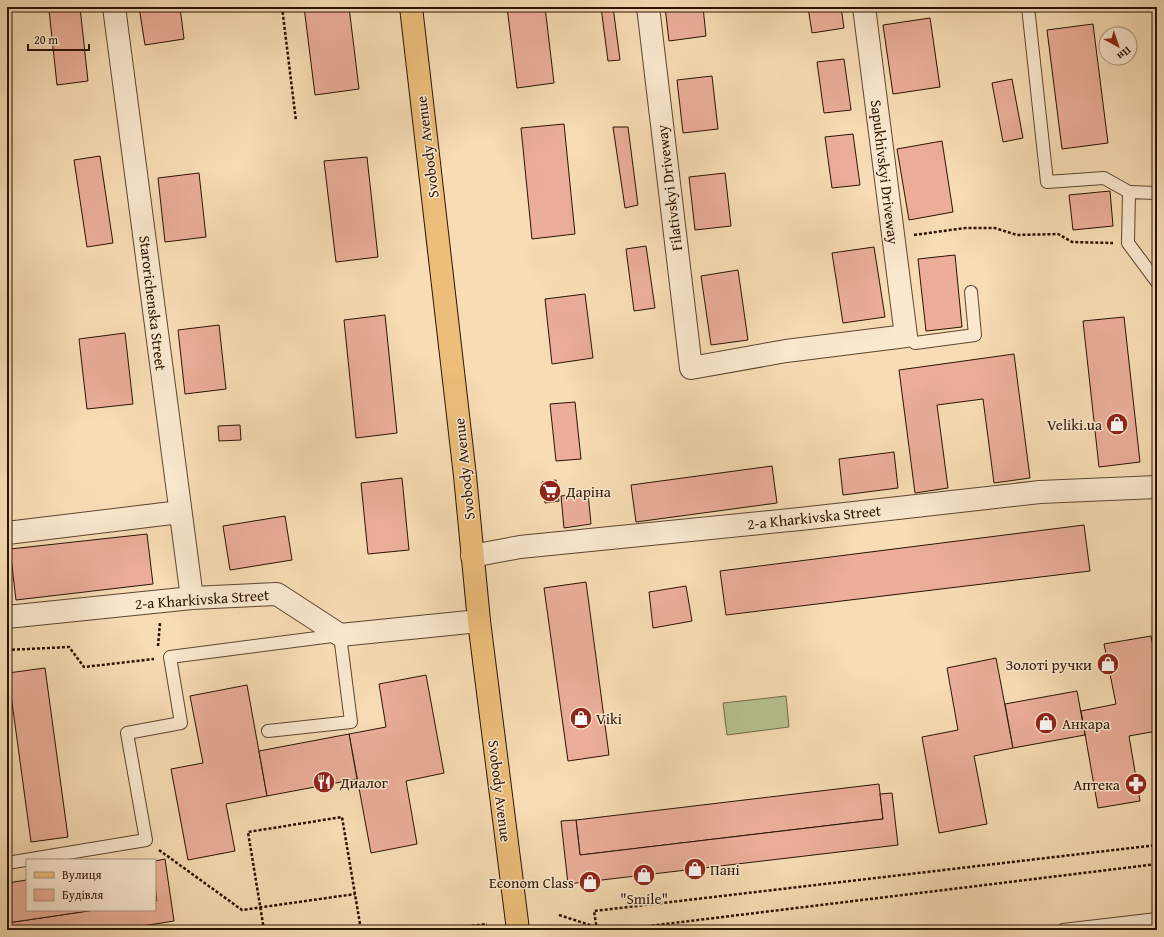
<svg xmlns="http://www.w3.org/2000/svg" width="1164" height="937" font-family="'Gentium Book Plus',serif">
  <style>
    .green { fill: #b8c291; stroke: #716a4a }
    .building { fill: #ecae99; stroke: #2a1302 }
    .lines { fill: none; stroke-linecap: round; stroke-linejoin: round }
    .lane-casing { stroke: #5d452f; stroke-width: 14 }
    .street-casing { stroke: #5d452f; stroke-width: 24 }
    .primary-casing { stroke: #2a1302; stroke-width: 24 }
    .path { stroke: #2a1302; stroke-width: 2.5; stroke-dasharray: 3 2; stroke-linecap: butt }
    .lane { stroke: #fae8cf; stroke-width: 12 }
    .street { stroke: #fae8cf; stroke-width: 22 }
    .primary { stroke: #ecbe7a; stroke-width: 22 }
    .labels { text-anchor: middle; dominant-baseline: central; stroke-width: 3; stroke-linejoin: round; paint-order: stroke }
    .street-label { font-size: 15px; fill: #2a1302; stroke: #fae8cf }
    .poi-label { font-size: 15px; fill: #2a1302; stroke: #fae8cf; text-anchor: start }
  </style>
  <rect width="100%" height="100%" fill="#f7dcb5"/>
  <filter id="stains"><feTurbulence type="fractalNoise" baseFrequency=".005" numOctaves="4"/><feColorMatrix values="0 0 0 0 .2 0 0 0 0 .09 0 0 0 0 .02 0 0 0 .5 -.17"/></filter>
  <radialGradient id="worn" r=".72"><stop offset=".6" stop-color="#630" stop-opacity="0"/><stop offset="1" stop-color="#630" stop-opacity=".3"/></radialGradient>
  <polygon class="green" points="786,696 789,727 727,735 723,703"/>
  <g class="building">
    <polygon points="80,7 88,81 57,85 49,10"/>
    <polygon points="139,7 180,7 184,39 145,45"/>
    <polygon points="304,7 349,7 359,89 315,95"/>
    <polygon points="507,7 545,7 554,83 517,88"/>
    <polygon points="601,7 613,7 620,60 608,61"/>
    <polygon points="665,7 703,7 706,36 669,41"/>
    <polygon points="808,7 841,7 844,28 812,33"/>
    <polygon points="930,18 940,87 893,94 883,25"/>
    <polygon points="1093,24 1108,143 1062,149 1047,30"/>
    <polygon points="844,59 851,110 824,113 817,62"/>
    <polygon points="712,76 718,129 683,133 677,80"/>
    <polygon points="1012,79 1023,138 1003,142 992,83"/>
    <polygon points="564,124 575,234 532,239 521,128"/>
    <polygon points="613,127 628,127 638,205 625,208"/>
    <polygon points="853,134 860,185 832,188 825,137"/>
    <polygon points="942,141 953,212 909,220 897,149"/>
    <polygon points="100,156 113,243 87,247 74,160"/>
    <polygon points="367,157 378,257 336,262 324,161"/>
    <polygon points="199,173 206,237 165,242 158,178"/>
    <polygon points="725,173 731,226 695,230 689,177"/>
    <polygon points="1110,191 1113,226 1073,230 1069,195"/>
    <polygon points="646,246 655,308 634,311 626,249"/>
    <polygon points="874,247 885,317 843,323 832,253"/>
    <polygon points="955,255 962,327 926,331 918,259"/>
    <polygon points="738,270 748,340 711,345 701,276"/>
    <polygon points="585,294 593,358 552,364 545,299"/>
    <polygon points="385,315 397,433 356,438 344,320"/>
    <polygon points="1124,317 1140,462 1099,467 1083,321"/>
    <polygon points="219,325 226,389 185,394 178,330"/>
    <polygon points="125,333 133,404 87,409 79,339"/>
    <polygon points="1014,354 1030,478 994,483 983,399 937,405 948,488 915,493 899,370"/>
    <polygon points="575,402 581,459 556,461 550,404"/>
    <polygon points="240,425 241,440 219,441 218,426"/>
    <polygon points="894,452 898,488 843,495 839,459"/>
    <polygon points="772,466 777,503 636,522 631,485"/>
    <polygon points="402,478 409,550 368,554 361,483"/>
    <polygon points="556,480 559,501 545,503 542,482"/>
    <polygon points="588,493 591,524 564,528 561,496"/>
    <polygon points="285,516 292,560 230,570 223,526"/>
    <polygon points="1084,525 1090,571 726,615 720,571"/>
    <polygon points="147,534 153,584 16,600 10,549"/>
    <polygon points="586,582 609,755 568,761 544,588"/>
    <polygon points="686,586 692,621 653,628 649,592"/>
    <polygon points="1151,636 1157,668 1157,731 1129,736 1140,801 1098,808 1081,711 1116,704 1104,644"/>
    <polygon points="996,658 1013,748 974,756 987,824 939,833 922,737 958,730 947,668"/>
    <polygon points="45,668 68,837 31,842 8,673"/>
    <polygon points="426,675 444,773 406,781 417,844 371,853 349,734 386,727 379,684"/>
    <polygon points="247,685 267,796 226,804 235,851 188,860 171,769 203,763 190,696"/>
    <polygon points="1077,691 1085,735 1013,748 1005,704"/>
    <polygon points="349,734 357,779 267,796 259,751"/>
    <polygon points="879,784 883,819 580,855 576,820"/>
    <polygon points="892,793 898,845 568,884 561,821 576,820 580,855 883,819 880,794"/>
    <polygon points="165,859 174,921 117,930 7,930 7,923 95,910 155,910 155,901 157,901 155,886 155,861"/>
    <polygon points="27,880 27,910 95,910 7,923 7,883"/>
  </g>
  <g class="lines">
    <g class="lane-casing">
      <g id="lane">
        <polyline points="1028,7 1047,182 1104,178 1129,192"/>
        <polyline points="1157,193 1129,192 1128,243 1157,282"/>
        <polyline points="906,336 915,343 975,335 971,292"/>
        <polyline points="7,863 146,840 127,733 181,723 170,657 340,635 351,722 268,731"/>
        <polyline points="1063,930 1157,919"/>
      </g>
    </g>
    <g class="street-casing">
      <g id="street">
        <polyline points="114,7 192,598"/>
        <polyline points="648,7 691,368 786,351 906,336 864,7"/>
        <polyline points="7,533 180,512"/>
        <polyline points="472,556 520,547 800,519 1040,492 1157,487"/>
        <polyline points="7,617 192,598 277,594 340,635 479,621"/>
      </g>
    </g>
    <g class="primary-casing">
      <polyline id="primary" points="411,7 465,476 479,621 518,930"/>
    </g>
    <g class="path">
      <polyline points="282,7 296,121"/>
      <polyline points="914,235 965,228 995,228 1017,235 1058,234 1072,242 1113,243"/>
      <polyline points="158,646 160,623"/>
      <polyline points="7,650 69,647 84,667 154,659"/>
      <polyline points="159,850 242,910 355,894"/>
      <polyline points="559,915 596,927 616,930 1157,864"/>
      <polyline points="264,930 248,832 342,817 361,930"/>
      <polyline points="437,930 487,924"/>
      <polyline points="597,930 594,911 1157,845"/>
    </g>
    <use href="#lane" class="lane"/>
    <use href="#street" class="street"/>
    <use href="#primary" class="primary"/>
  </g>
  <defs>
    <g id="shop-disc" transform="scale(1.15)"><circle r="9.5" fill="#8f2418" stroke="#fae8cf"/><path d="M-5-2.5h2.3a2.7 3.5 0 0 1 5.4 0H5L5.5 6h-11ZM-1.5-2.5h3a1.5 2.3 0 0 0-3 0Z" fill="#fff"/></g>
    <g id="supermarket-disc" transform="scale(1.15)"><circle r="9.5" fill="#8f2418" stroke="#fae8cf"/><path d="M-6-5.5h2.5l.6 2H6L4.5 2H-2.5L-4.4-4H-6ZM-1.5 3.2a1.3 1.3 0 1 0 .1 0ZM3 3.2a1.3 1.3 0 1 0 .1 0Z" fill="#fff"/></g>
    <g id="restaurant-disc" transform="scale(1.15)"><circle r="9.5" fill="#8f2418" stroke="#fae8cf"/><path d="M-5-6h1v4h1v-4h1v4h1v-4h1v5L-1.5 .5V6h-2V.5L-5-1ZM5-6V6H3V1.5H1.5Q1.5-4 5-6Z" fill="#fff"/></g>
    <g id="pharmacy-disc" transform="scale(1.15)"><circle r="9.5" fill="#8f2418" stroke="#fae8cf"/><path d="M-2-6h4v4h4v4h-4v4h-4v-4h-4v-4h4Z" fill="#fff"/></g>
  </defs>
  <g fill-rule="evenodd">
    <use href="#shop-disc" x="1117" y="424"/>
    <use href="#supermarket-disc" x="550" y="491"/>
    <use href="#shop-disc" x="1108" y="664"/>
    <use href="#shop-disc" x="581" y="718"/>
    <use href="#shop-disc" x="1046" y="723"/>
    <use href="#restaurant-disc" x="324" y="782"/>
    <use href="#pharmacy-disc" x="1136" y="784"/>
    <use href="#shop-disc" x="695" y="869"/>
    <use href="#shop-disc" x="644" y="875"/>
    <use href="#shop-disc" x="590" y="882"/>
  </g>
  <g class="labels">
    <g class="street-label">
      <text transform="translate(427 147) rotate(-97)">Svobody Avenue</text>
      <text transform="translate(885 172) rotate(83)">Sapukhivskyi Driveway</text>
      <text transform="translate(669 188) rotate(-97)">Filativskyi Driveway</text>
      <text transform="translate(153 303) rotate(83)">Starorichenska Street</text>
      <text transform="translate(464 469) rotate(-96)">Svobody Avenue</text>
      <text transform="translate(814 517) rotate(-6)">2-a Kharkivska Street</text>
      <text transform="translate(202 599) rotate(-4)">2-a Kharkivska Street</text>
      <text transform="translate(500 791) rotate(83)">Svobody Avenue</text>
    </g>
    <g class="poi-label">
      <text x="1102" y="424" text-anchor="end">Veliki.ua</text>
      <text x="566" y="491">Даріна</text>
      <text x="1092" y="664" text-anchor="end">Золоті ручки</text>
      <text x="596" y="718">Viki</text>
      <text x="1062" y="723">Анкара</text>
      <text x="340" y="782">Диалог</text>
      <text x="1120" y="784" text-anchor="end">Аптека</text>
      <text x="710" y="869">Пані</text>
      <text x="574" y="882" text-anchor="end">Econom Class</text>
      <text x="644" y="898" text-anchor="middle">"Smile"</text>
    </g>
  </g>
  <rect width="1164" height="937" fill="none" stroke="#f7dcb5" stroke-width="24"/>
  <rect x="8" y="8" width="1148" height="921" fill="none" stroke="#2a1302" stroke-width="2"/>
  <rect x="12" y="12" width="1140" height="913" fill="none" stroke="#2a1302"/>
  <rect x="26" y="859" width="130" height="52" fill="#fae8cf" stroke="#a7937d"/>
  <rect x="34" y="872" width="20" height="6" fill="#ecbe7a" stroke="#a7937d"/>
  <text x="62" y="879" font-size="12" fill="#2a1302">Вулиця</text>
  <rect x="34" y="889" width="20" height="12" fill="#ecae99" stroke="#a7937d"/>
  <text x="62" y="899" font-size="12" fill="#2a1302">Будівля</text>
  <g transform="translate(1118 46) rotate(140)"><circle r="19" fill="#fae8cf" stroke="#a7937d"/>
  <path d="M0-3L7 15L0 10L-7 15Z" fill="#8f2418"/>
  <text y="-6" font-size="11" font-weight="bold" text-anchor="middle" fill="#2a1302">Пн</text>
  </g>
  <path d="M28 44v6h61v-6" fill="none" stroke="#2a1302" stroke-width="2"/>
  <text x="34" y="44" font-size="12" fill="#2a1302" stroke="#fae8cf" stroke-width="3" paint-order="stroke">20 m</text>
  <rect width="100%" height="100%" filter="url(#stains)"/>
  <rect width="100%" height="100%" fill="url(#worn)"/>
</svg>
